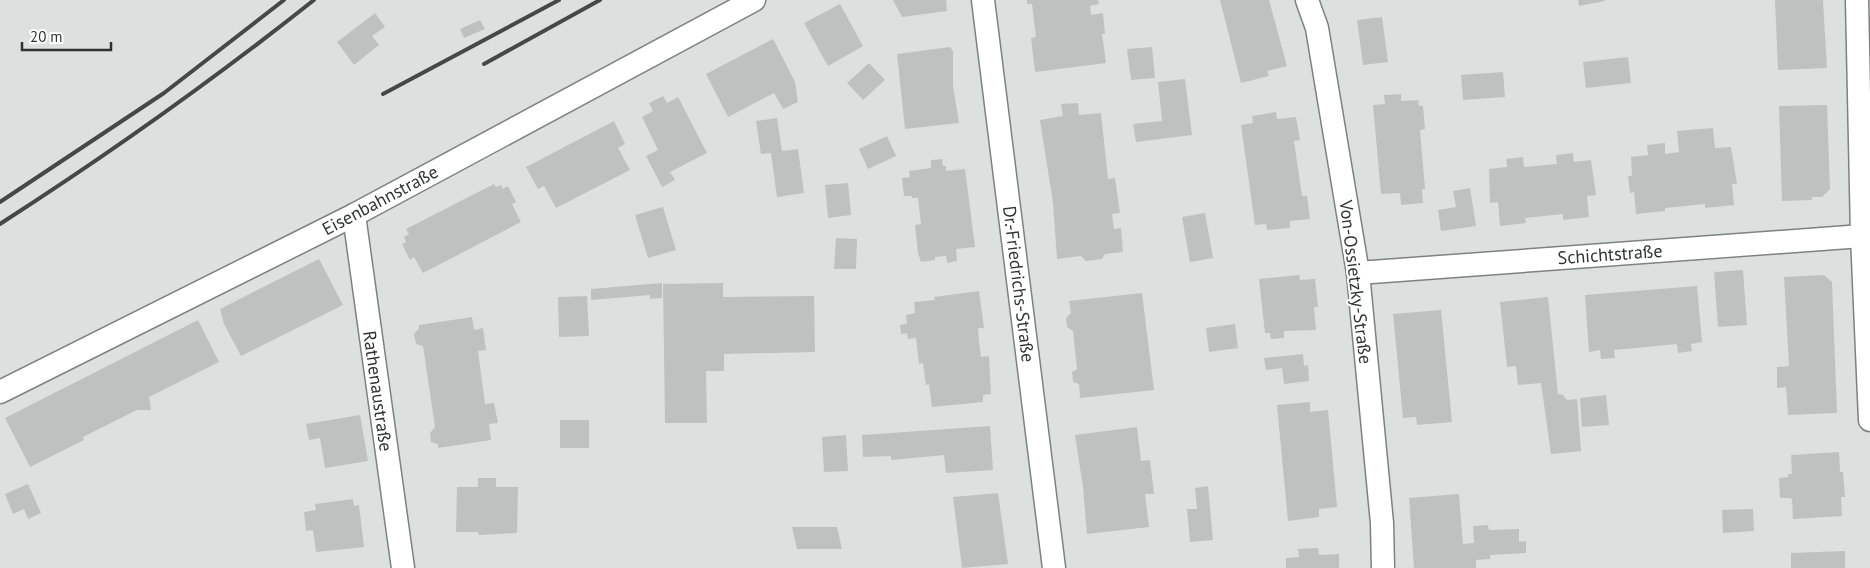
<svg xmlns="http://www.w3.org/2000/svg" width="1870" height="568" font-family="'PT Sans',sans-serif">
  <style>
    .building { fill: #bdc2c1 }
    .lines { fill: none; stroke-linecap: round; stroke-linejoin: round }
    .street-casing { stroke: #7d8281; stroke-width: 25 }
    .street { stroke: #fff; stroke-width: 22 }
    .rail { stroke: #464848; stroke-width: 4 }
    .labels { text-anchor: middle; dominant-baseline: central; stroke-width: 4; stroke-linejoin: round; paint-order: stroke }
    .street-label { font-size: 18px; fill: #313333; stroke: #fff }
  </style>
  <rect width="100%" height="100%" fill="#dce1e0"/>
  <g class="building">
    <polygon points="893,0 946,0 947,11 902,17"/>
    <polygon points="1027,0 1098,0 1099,4 1090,6 1091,15 1103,13 1105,34 1102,34 1106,63 1035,72 1031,38 1036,37 1032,4 1027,4"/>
    <polygon points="1220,0 1269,0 1287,66 1267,71 1269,76 1241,83"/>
    <polygon points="1578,0 1605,0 1605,1 1579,6"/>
    <polygon points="1775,0 1823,0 1827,68 1778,70"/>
    <polygon points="840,4 863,46 828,66 804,23"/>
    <polygon points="375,13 385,27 372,36 379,45 354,65 337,42"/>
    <polygon points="1382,17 1388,62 1363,65 1357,20"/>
    <polygon points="480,20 485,29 464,38 460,29"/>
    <polygon points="773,39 795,82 798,102 783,109 774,93 728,117 706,74"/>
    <polygon points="950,47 953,51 953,86 959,123 905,129 897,54"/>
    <polygon points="1152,47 1155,78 1131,80 1127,49"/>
    <polygon points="1628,57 1631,83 1586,88 1583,62"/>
    <polygon points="869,63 885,80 863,100 847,83"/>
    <polygon points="1503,72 1505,97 1463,100 1461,75"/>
    <polygon points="1185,79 1192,135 1136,142 1133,124 1162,121 1158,82"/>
    <polygon points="1401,94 1401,101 1418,100 1419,106 1423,106 1425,129 1420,130 1425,189 1422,189 1423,203 1401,205 1400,193 1381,194 1373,105 1385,104 1384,95"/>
    <polygon points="663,96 667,103 678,97 707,153 670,172 675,180 662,187 646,156 658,150 642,117 653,111 649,103"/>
    <polygon points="1078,103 1079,115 1101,113 1108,179 1115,178 1120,213 1112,214 1114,229 1121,228 1123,252 1105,254 1102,259 1086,261 1081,256 1057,259 1053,203 1040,120 1063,116 1061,104"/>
    <polygon points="1827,105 1830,189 1822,197 1812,197 1812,200 1782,201 1779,106"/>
    <polygon points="1276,112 1277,119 1296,117 1300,140 1294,141 1302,196 1307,196 1310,219 1290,221 1290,228 1267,230 1266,224 1255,225 1241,125 1253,123 1252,116"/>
    <polygon points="777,118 782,151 798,149 804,193 777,197 771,153 761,154 756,121"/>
    <polygon points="614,121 625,144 618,148 630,170 556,208 544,186 538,189 526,167"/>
    <polygon points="1713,128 1715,148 1731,147 1737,184 1732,184 1734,205 1705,208 1705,204 1665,208 1665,211 1636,214 1634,192 1630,193 1628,176 1632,176 1631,157 1648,155 1647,145 1665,143 1665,154 1679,152 1677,131"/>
    <polygon points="887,136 896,156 868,169 859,149"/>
    <polygon points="1573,153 1574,162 1591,160 1596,195 1587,196 1589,217 1563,220 1563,214 1525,218 1526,223 1500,226 1498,202 1490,203 1489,169 1507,167 1506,159 1523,157 1524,167 1557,164 1556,155"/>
    <polygon points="942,159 943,166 946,166 946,171 965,169 975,247 956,249 957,261 947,263 946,256 935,257 935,260 921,262 918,253 915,225 921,224 918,198 912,198 912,196 904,196 902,178 910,177 909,171 931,168 931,160"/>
    <polygon points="848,183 851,215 828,218 825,185"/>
    <polygon points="494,184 496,187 501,185 503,189 508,186 516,202 512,204 521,222 423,273 414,257 410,260 402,244 406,242 404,237 409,234 406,229"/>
    <polygon points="1470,188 1476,226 1441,231 1438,210 1456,207 1453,191"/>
    <polygon points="663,207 676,250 648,258 635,215"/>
    <polygon points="1205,213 1213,258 1190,262 1182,217"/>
    <polygon points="836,238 857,239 856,269 834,269"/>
    <polygon points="319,259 343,305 241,356 224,324 220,309"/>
    <polygon points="1743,270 1747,325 1718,327 1714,272"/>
    <polygon points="1299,275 1300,280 1315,279 1318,307 1314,307 1316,330 1284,331 1284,338 1271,339 1270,333 1265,333 1259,279"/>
    <polygon points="1824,275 1832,282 1837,413 1788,415 1786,387 1777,388 1777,367 1789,366 1784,277"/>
    <polygon points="662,283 662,298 650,299 650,295 591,300 591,289"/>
    <polygon points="723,283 723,297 814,296 815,352 724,354 724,371 706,371 707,423 665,423 663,284"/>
    <polygon points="1697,286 1702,342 1691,344 1692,351 1678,353 1677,344 1614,350 1615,358 1601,359 1600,350 1589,352 1585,295"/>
    <polygon points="979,291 984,328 978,328 979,342 981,357 989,356 991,394 983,395 983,402 932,407 929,384 926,385 923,363 919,364 916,338 908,339 907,333 901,334 900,325 907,324 906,315 915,313 914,302 935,300 934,297"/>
    <polygon points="1142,293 1154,390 1080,398 1079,384 1073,382 1072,372 1077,369 1073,331 1067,327 1066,318 1071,313 1069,301"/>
    <polygon points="587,296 589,336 559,337 558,297"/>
    <polygon points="1548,297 1558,394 1563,395 1567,400 1577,399 1581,451 1551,454 1541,383 1518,385 1516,366 1507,367 1500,302"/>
    <polygon points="1441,310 1452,422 1417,425 1416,417 1403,418 1393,314"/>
    <polygon points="472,317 474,330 483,328 486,350 478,351 485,404 494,403 498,423 489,424 491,440 438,448 438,444 431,442 430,433 435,427 423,346 416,344 414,334 419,328 419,325"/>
    <polygon points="198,320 219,362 149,397 151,410 137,410 83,437 84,440 30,467 5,418"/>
    <polygon points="1235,324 1238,348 1209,352 1206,328"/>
    <polygon points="1303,354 1304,366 1308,365 1309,381 1284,384 1282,368 1266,370 1264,358"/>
    <polygon points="1606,395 1609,425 1582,427 1580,398"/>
    <polygon points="1310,402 1310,412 1328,410 1337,507 1319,509 1319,517 1288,521 1277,405"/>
    <polygon points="360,415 368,461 325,468 320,438 309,440 306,424"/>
    <rect x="560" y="420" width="29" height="28"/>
    <polygon points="990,426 993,470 946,473 944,455 891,460 891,456 863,457 862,435"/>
    <polygon points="1137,427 1141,461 1150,460 1154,494 1145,494 1149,527 1087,534 1083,487 1075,435"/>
    <polygon points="846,435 848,471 824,472 822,437"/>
    <polygon points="1839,452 1840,472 1843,472 1845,497 1841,497 1842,516 1793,519 1792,499 1789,498 1780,498 1779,478 1788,477 1788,474 1792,474 1791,455"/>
    <polygon points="478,478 496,478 496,487 518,487 517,533 479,535 478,532 456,532 457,487 478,487"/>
    <polygon points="28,484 41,513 28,519 24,509 13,514 5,494"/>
    <polygon points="1208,486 1213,540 1190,542 1187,509 1197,509 1195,488"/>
    <polygon points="998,493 1008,564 962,568 953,497"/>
    <polygon points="1459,494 1463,544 1474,543 1473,526 1488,525 1489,530 1519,529 1519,542 1526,541 1526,553 1490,555 1490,559 1476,560 1476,568 1414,568 1409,498"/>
    <polygon points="353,499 354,506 359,505 364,547 316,552 313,530 306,531 304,512 316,510 315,504"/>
    <polygon points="1753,509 1754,531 1723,533 1722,510"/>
    <polygon points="792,527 837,527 842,549 797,549"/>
    <polygon points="1318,548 1319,555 1339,554 1339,568 1286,568 1286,558 1299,557 1298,549"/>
    <polygon points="1845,551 1845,568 1791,568 1791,553"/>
  </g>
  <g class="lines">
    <g class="street-casing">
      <g id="street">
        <polyline points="983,0 1054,568"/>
        <polyline points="1307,0 1317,28 1358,273 1382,523 1383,568"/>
        <polyline points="1857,0 1862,236 1870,420"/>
        <polyline points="354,215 403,568"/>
        <polyline points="1358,273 1862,236"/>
        <polyline points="0,392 354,215 754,0"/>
      </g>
    </g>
    <use href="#street" class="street"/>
    <g class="rail">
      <polyline points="484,64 600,0"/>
      <polyline points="383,94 559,0"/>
      <polyline points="0,202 164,93 284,0"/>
      <path d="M0,224C109,154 212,81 314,0"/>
    </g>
  </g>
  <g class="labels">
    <g class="street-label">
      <text transform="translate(380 200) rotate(-28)">Eisenbahnstraße</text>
      <text transform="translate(1610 254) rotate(-4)">Schichtstraße</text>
      <text transform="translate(1356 282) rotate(83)">Von-Ossietzky-Straße</text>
      <text transform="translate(1019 284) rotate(83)">Dr.-Friedrichs-Straße</text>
      <text transform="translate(378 391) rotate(82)">Rathenaustraße</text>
    </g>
  </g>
  <path d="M22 42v8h89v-8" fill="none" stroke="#313333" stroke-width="2.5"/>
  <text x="30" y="42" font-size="15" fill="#313333" stroke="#ffffff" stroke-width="4" paint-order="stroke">20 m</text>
</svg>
